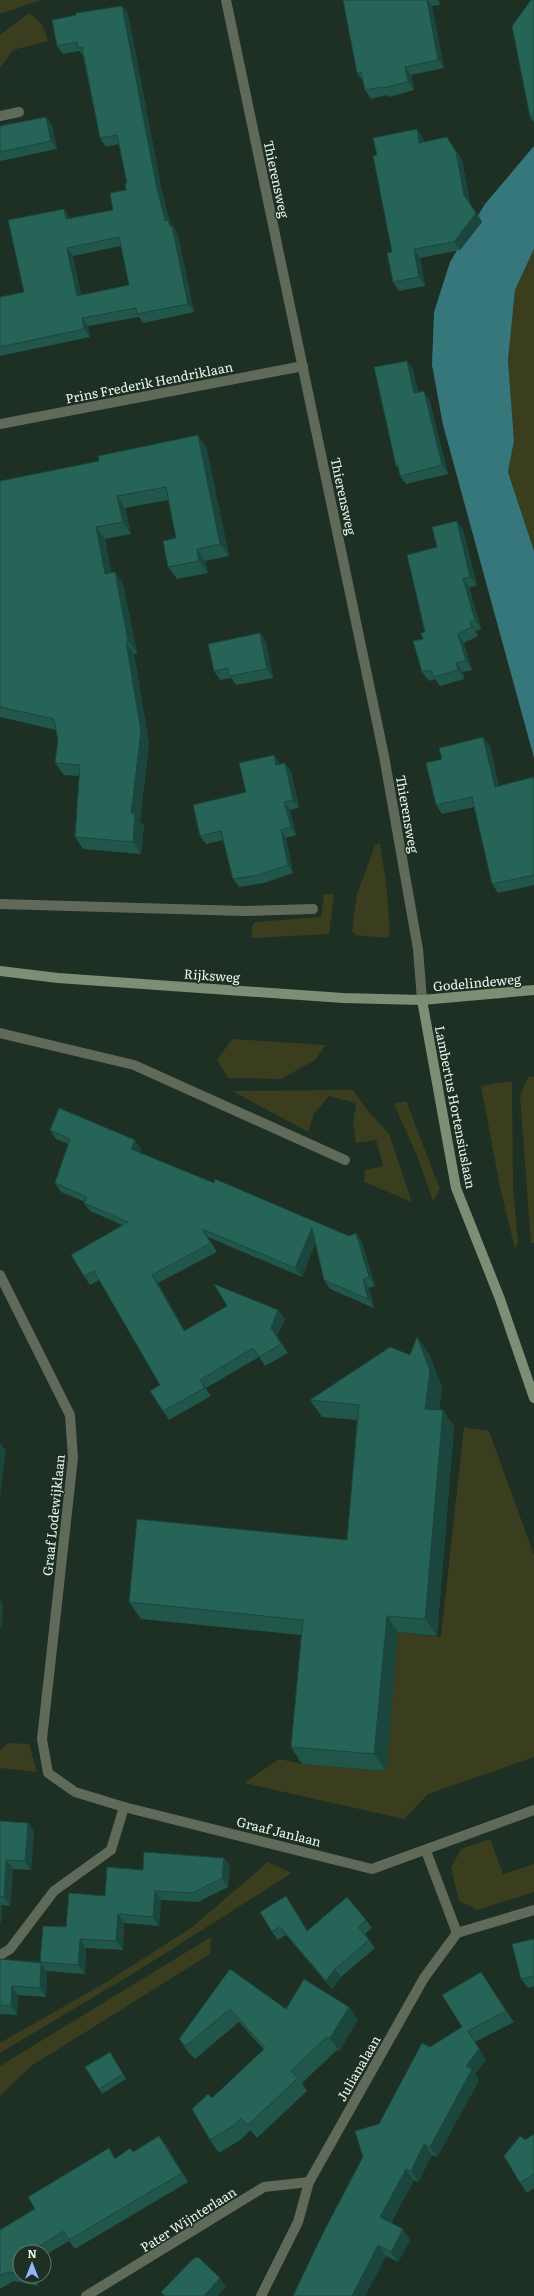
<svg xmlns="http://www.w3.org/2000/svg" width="534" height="2296" font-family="Literata,serif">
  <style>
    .green { fill: #3a3e1f }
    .water { fill: #35777a }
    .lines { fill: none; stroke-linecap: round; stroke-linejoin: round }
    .street { stroke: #5f6a59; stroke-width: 10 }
    .secondary { stroke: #7c8e73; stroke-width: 10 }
    .wall { fill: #21564b; fill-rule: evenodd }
    .shaded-wall { fill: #1b463d }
    .building { fill: #266457; stroke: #1b463d; fill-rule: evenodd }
    .labels { text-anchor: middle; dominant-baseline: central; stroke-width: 3; stroke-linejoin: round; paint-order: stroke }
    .street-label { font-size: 13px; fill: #ebf6ee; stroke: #1e2f24 }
  </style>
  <rect width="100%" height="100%" fill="#1e2f24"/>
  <g class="green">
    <polygon points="0,0 41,0 0,14"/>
    <polygon points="29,13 42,24 48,41 13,50 0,68 0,35"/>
    <polygon points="534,249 534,551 508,472 514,441 508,360 515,290"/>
    <polygon points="380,843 387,890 390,934 387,938 356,935 352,931 357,894 375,845"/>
    <polygon points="324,894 334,894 329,934 252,938 252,926 255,922 321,917"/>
    <polygon points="232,1039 326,1045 315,1060 281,1079 228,1078 217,1060"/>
    <polygon points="528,1077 534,1077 534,1243 531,1243 520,1096"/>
    <polygon points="512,1081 513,1187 518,1243 515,1249 500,1187 481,1086"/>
    <polygon points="353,1090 368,1111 389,1134 412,1202 364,1182 365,1170 383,1166 376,1140 356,1143 353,1124 356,1103 329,1096 314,1114 308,1132 232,1091"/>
    <polygon points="406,1101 440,1189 433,1201 418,1158 394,1104"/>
    <polygon points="464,1427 489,1431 534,1555 534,1757 428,1794 404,1819 244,1783 279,1759 302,1764 386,1771 398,1632 441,1637"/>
    <polygon points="8,1743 29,1744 37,1772 0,1768 0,1750"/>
    <polygon points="490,1839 503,1874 534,1864 534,1892 477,1910 459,1901 451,1868 461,1849"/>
    <polygon points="268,1862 292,1873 139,1970 0,2053 0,2043 105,1983 191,1928"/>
    <polygon points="211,1937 210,1954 31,2066 0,2096 0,2066"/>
  </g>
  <polygon class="water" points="534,146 534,249 515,290 508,360 514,441 508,472 534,551 534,758 443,425 432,365 434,312 450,262 485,204"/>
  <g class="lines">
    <g class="street">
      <polyline points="226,0 384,756 418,949 422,1000"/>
      <polyline points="0,116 19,112"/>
      <polyline points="0,424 303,366"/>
      <polyline points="0,904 244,911 313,909"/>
      <polyline points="0,1033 134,1065 345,1160"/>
      <polyline points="0,1275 70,1415 73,1458 42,1739 48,1773 75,1792 124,1807 372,1869 534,1810"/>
      <polyline points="426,1851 457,1933"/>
      <polyline points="0,1955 10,1949 54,1891 111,1850 124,1807"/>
      <polyline points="86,2296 264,2187 309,2182"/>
      <polyline points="261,2296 298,2222 309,2182 424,1978 457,1933 534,1910"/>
    </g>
    <g class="secondary">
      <polyline points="0,971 58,978 343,998 422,1000 534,990"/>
      <polyline points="422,1000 456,1188 500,1299 534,1398"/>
    </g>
  </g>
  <g class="wall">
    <polygon points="343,0 439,0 440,5 432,6 444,68 411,75 414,90 389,97 388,95 371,99 365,90 363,81 357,73"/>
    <polygon points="534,0 534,123 530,117"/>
    <path d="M122,6L128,14L162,192L169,220L178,235L194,312L143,323L139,317L88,326L90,337L0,356V297L24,292L64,209L70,219L113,210L126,190L127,183L119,144L106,147L100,138L83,56L80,51L63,54L57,46ZM121,246L129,285L81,295L73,256Z"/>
    <polygon points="46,117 52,125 57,149 0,161 0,126"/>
    <polygon points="447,137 462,160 470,203 482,222 460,250 420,258 425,286 399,291 393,282 392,252 423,138 424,142"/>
    <polygon points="413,369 418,392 429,399 448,474 406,484 400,476 399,470 396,466"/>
    <polygon points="206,446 229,556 205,561 208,573 177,579 168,567 176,538 168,500 125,508 131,534 105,539 111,573 115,572 123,584 137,653 134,654 149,744 140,821 144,826 141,854 83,849 75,837 79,776 64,775 55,763 58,741 56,730 0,717 0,481"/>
    <polygon points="457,521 463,530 477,586 469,587 481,629 476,631 478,636 464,643 472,670 463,672 464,679 440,686 435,679 429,681 422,672 423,639 425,632 437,547"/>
    <polygon points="260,633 266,642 273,678 236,685 231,678 220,680 214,671"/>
    <polygon points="490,746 499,786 533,777 534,778 534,885 498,893 492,884 474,807 442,814 436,805 442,759"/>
    <polygon points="280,763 280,764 291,771 299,808 290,810 296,835 286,838 293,873 264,883 239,887 233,879 223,840 206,844 200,836 246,792"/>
    <polygon points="50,1130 141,1149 139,1153 362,1242 375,1286 369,1288 374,1308 330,1289 324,1280 315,1243 302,1277 208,1237 217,1252 158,1283 185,1331 278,1310 285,1319 277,1336 288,1353 265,1366 259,1357 206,1388 211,1396 169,1420 163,1411 160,1385 99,1280 90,1285 84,1276 122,1225 90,1211 84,1203 85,1202 61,1192 55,1183 68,1144 56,1139"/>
    <polygon points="417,1337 429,1354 442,1387 439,1410 443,1410 454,1427 437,1636 398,1632 386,1771 302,1764 291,1747 301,1635 141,1619 129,1602 347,1540 357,1420 322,1417 310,1400 410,1355"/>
    <polygon points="0,1821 28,1823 34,1832 31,1870 13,1869 10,1906 2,1905 1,1922 0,1922"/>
    <polygon points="224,1858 230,1867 228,1887 198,1902 161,1900 159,1926 124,1923 123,1950 86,1948 85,1974 47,1971 46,1997 18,1995 17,2015 0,2014 0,1959 41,1962 66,1927 105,1896 143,1870"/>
    <polygon points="291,1904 308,1931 366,1920 372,1928 365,1934 375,1948 341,1977 332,1989 286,1935 278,1940 272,1932"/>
    <polygon points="534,1939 534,1986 528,1988 521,1979"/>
    <polygon points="230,1969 286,2009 349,2007 358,2020 339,2051 337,2050 302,2083 307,2091 257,2138 250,2130 242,2139 219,2153 210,2140 212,2098 264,2050 239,2022 195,2059 188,2052 179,2039"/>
    <polygon points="488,1983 514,2022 475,2042 486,2060 475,2074 479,2080 437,2157 432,2155 418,2182 414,2180 391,2223 403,2229 410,2240 398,2262 386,2256 365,2296 293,2296 379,2124 430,2047 462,2027"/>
    <polygon points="110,2052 126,2079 102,2094 99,2089"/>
    <polygon points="534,2134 534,2188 527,2193 520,2183 525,2140"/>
    <polygon points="159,2136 166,2145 188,2182 75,2249 69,2241 44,2256 44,2252 20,2252 20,2276 38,2276 38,2286 14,2281 0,2289 0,2230 115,2158 133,2152"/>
  </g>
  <g class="shaded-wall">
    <polygon points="427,0 428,0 432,6 444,68 438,60"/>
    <polygon points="437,0 439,0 440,5"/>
    <polygon points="122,6 128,14 162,192 169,220 178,235 194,312 188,304 165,221 156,184"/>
    <polygon points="405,67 411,75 414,90 408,82"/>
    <polygon points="46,117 52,125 57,149 51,141"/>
    <polygon points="417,129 423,138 425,152 419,143"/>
    <polygon points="447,137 462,160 470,203 482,222 460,250 454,242"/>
    <polygon points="64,209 70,218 72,228 66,219"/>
    <polygon points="67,248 73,256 83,304 77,296"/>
    <polygon points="414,249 420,258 425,286 419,277"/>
    <polygon points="82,318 88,326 90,337 84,329"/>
    <polygon points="407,361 413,369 420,401 414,393"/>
    <polygon points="424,391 429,399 448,474 442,465"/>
    <polygon points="198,435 206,446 229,556 220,544"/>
    <polygon points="117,496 125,508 131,534 123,522"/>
    <polygon points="457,521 463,530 477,586 470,577"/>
    <polygon points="96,527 105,539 114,586 105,574"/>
    <polygon points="197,549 205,561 208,573 199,561"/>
    <polygon points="115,572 123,584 137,653 128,641"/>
    <polygon points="463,579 469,587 481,629 475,620"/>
    <polygon points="470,622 476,631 478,636 472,627"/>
    <polygon points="260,633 266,642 273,678 267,669"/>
    <polygon points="458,634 464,643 472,670 466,661"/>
    <polygon points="126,642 134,654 149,744 140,821 144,826 141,854 133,842"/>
    <polygon points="456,663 463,672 464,679 458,670"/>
    <polygon points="483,737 490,746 501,796 495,787"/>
    <polygon points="274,755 280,763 282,773 276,765"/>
    <polygon points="285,763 291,771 299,808 293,800"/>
    <polygon points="284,802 290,810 296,835 291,827"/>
    <polygon points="281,830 286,838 293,873 288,865"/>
    <polygon points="135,1140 141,1149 137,1158 131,1149"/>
    <polygon points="312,1228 318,1237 302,1277 295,1268"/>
    <polygon points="202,1229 208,1237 217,1252 211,1243"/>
    <polygon points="356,1233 362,1242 375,1286 369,1277"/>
    <polygon points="152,1275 158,1283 190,1340 184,1331"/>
    <polygon points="363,1279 369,1288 374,1308 368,1299"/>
    <polygon points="278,1310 285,1319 277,1336 288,1353 271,1328"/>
    <polygon points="417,1337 429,1354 442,1387 437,1426 425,1409"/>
    <polygon points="200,1380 206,1388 211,1396 205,1388"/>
    <polygon points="443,1410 454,1427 437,1636 425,1619"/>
    <polygon points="0,1443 6,1451 0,1497"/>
    <polygon points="0,1601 3,1605 2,1628 0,1626"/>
    <polygon points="387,1616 398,1632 386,1771 374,1754"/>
    <polygon points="28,1823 34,1832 31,1870 25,1861"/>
    <polygon points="224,1858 230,1867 228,1887 222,1878"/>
    <polygon points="6,1860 13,1869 10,1906 4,1897"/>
    <polygon points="155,1891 161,1900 159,1926 153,1917"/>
    <polygon points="286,1896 291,1904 313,1939 307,1931"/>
    <polygon points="0,1902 2,1905 1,1922 0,1921"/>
    <polygon points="118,1914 124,1923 123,1950 116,1941"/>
    <polygon points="80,1939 86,1948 85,1974 78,1965"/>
    <polygon points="41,1963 47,1971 46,1997 40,1988"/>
    <polygon points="335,1969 341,1977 332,1989 326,1981"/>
    <polygon points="481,1972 488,1983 514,2022 506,2011"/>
    <polygon points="12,1986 18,1995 17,2015 11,2006"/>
    <polygon points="349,2007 358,2020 339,2051 330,2038"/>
    <polygon points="468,2031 486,2060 475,2074 479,2080 437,2157 430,2147 466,2066"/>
    <polygon points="159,2136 166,2145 188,2182 182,2173"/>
    <polygon points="424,2144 432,2155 418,2182 411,2171"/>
    <polygon points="406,2169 414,2180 388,2228 380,2217"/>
    <polygon points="403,2229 410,2240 398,2262 391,2252"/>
    <polygon points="378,2245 386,2256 365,2296 352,2296"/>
    <polygon points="32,2276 38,2276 38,2286 32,2277"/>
    <polygon points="220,2278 226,2287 218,2296 204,2296"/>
  </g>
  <g class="building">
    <polygon points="343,0 427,0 438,60 405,67 408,82 383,88 383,87 365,90 361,72 357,73"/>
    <polygon points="531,0 534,0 534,113 530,117 512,26"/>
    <path d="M122,6L156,184L165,221L168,220L170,227L172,226L188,304L137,314L136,308L82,318L84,329L0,347V297L24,292L8,220L64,209L66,219L113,210L110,193L126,190L125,183H127L117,135L100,138L82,47L78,48L77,42L57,46L52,20L76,15V13ZM119,237L129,285L77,296L67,248Z"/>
    <polygon points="46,117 51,141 0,152 0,126"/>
    <polygon points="417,129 419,143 447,137 456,152 464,195 476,213 454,242 414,249 419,277 393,282 387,253 392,252 373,156 377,155 373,138"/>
    <polygon points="407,361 414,393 424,391 442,465 400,476 398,465 396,466 374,367"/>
    <polygon points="198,435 220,544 197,549 199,561 168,567 163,541 176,538 166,487 117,496 123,522 96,527 105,574 115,572 128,641 126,642 141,732 131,813 135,814 133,842 75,837 80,765 55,763 58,741 54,719 0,707 0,481 99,461 98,456"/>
    <polygon points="457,521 470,577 463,579 475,620 470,622 472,627 458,634 466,661 456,663 458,670 433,677 431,670 422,672 413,641 423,639 421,633 425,632 407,555 437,547 432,527"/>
    <polygon points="260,633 267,669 229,676 228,668 214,671 208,644"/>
    <polygon points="483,737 495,787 533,777 534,780 534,875 492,884 472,797 436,805 426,763 442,759 439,748"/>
    <polygon points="274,755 276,765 285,763 293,800 284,802 291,827 281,830 288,865 258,875 233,879 221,831 200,836 193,805 246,792 239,763"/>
    <polygon points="59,1108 135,1140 131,1149 214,1183 215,1179 349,1236 356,1233 369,1277 363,1279 368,1299 324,1280 312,1228 295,1268 202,1229 211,1243 152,1275 184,1331 227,1306 214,1284 278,1310 271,1328 281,1344 259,1357 253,1348 200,1380 205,1388 163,1411 150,1391 160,1385 94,1271 84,1276 71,1255 128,1222 84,1203 87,1197 55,1183 70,1139 50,1130"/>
    <polygon points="417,1337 430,1370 425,1409 443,1410 425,1619 387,1616 374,1754 291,1747 303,1620 129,1602 137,1519 347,1540 359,1405 310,1400 390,1347 410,1355"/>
    <polygon points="0,1821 28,1823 25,1861 6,1860 4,1897 0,1896"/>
    <polygon points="144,1852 224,1858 222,1878 192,1893 155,1891 153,1917 118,1914 116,1941 80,1939 78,1965 40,1962 43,1926 66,1927 69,1893 105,1896 107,1867 143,1870"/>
    <polygon points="286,1896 307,1931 347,1897 366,1920 358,1927 369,1940 335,1969 326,1981 280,1927 272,1932 260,1912"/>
    <polygon points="534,1939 534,1976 521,1979 512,1944"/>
    <polygon points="0,1959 41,1963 40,1988 12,1986 11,2006 0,2005"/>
    <polygon points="230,1969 286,2009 304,1979 349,2007 330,2038 327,2037 291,2071 298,2078 248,2125 241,2118 233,2126 210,2140 192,2109 208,2094 212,2098 265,2048 230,2009 186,2046 179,2039"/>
    <polygon points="481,1972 506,2011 468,2031 479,2049 466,2066 472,2069 430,2147 424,2144 411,2171 406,2169 380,2217 403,2229 391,2252 378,2245 352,2296 293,2296 322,2235 363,2157 355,2131 379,2124 422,2043 430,2047 462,2027 442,1995"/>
    <polygon points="110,2052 123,2074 99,2089 85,2067"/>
    <polygon points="534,2134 534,2174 520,2183 504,2156 520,2136 525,2140"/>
    <polygon points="159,2136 182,2173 69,2240 64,2231 33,2250 32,2252 20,2252 20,2274 7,2272 0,2276 0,2230 35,2209 28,2197 109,2148 115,2159 130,2148 133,2152"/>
    <polygon points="198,2257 220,2278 204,2296 165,2296 161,2292 193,2259"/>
  </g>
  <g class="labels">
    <g class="street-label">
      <text transform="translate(277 179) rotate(78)">Thierensweg</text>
      <text transform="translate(149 382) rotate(-11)">Prins Frederik Hendriklaan</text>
      <text transform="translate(344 496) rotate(78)">Thierensweg</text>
      <text transform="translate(408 814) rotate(80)">Thierensweg</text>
      <text transform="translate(212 975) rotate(4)">Rijksweg</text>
      <text transform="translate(477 982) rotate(-5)">Godelindeweg</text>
      <text transform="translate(456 1107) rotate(79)">Lambertus Hortensiuslaan</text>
      <text transform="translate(53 1515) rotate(-84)">Graaf Lodewijklaan</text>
      <text transform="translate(279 1831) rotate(14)">Graaf Janlaan</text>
      <text transform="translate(358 2068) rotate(-60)">Julianalaan</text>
      <text transform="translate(188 2219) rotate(-32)">Pater Wijnterlaan</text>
    </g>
  </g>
  <g transform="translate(32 2264)"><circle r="19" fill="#1e2f24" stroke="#707f75"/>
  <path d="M0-3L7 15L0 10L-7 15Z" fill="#92b7fd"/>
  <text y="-6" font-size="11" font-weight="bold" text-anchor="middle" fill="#ebf6ee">N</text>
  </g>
</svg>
